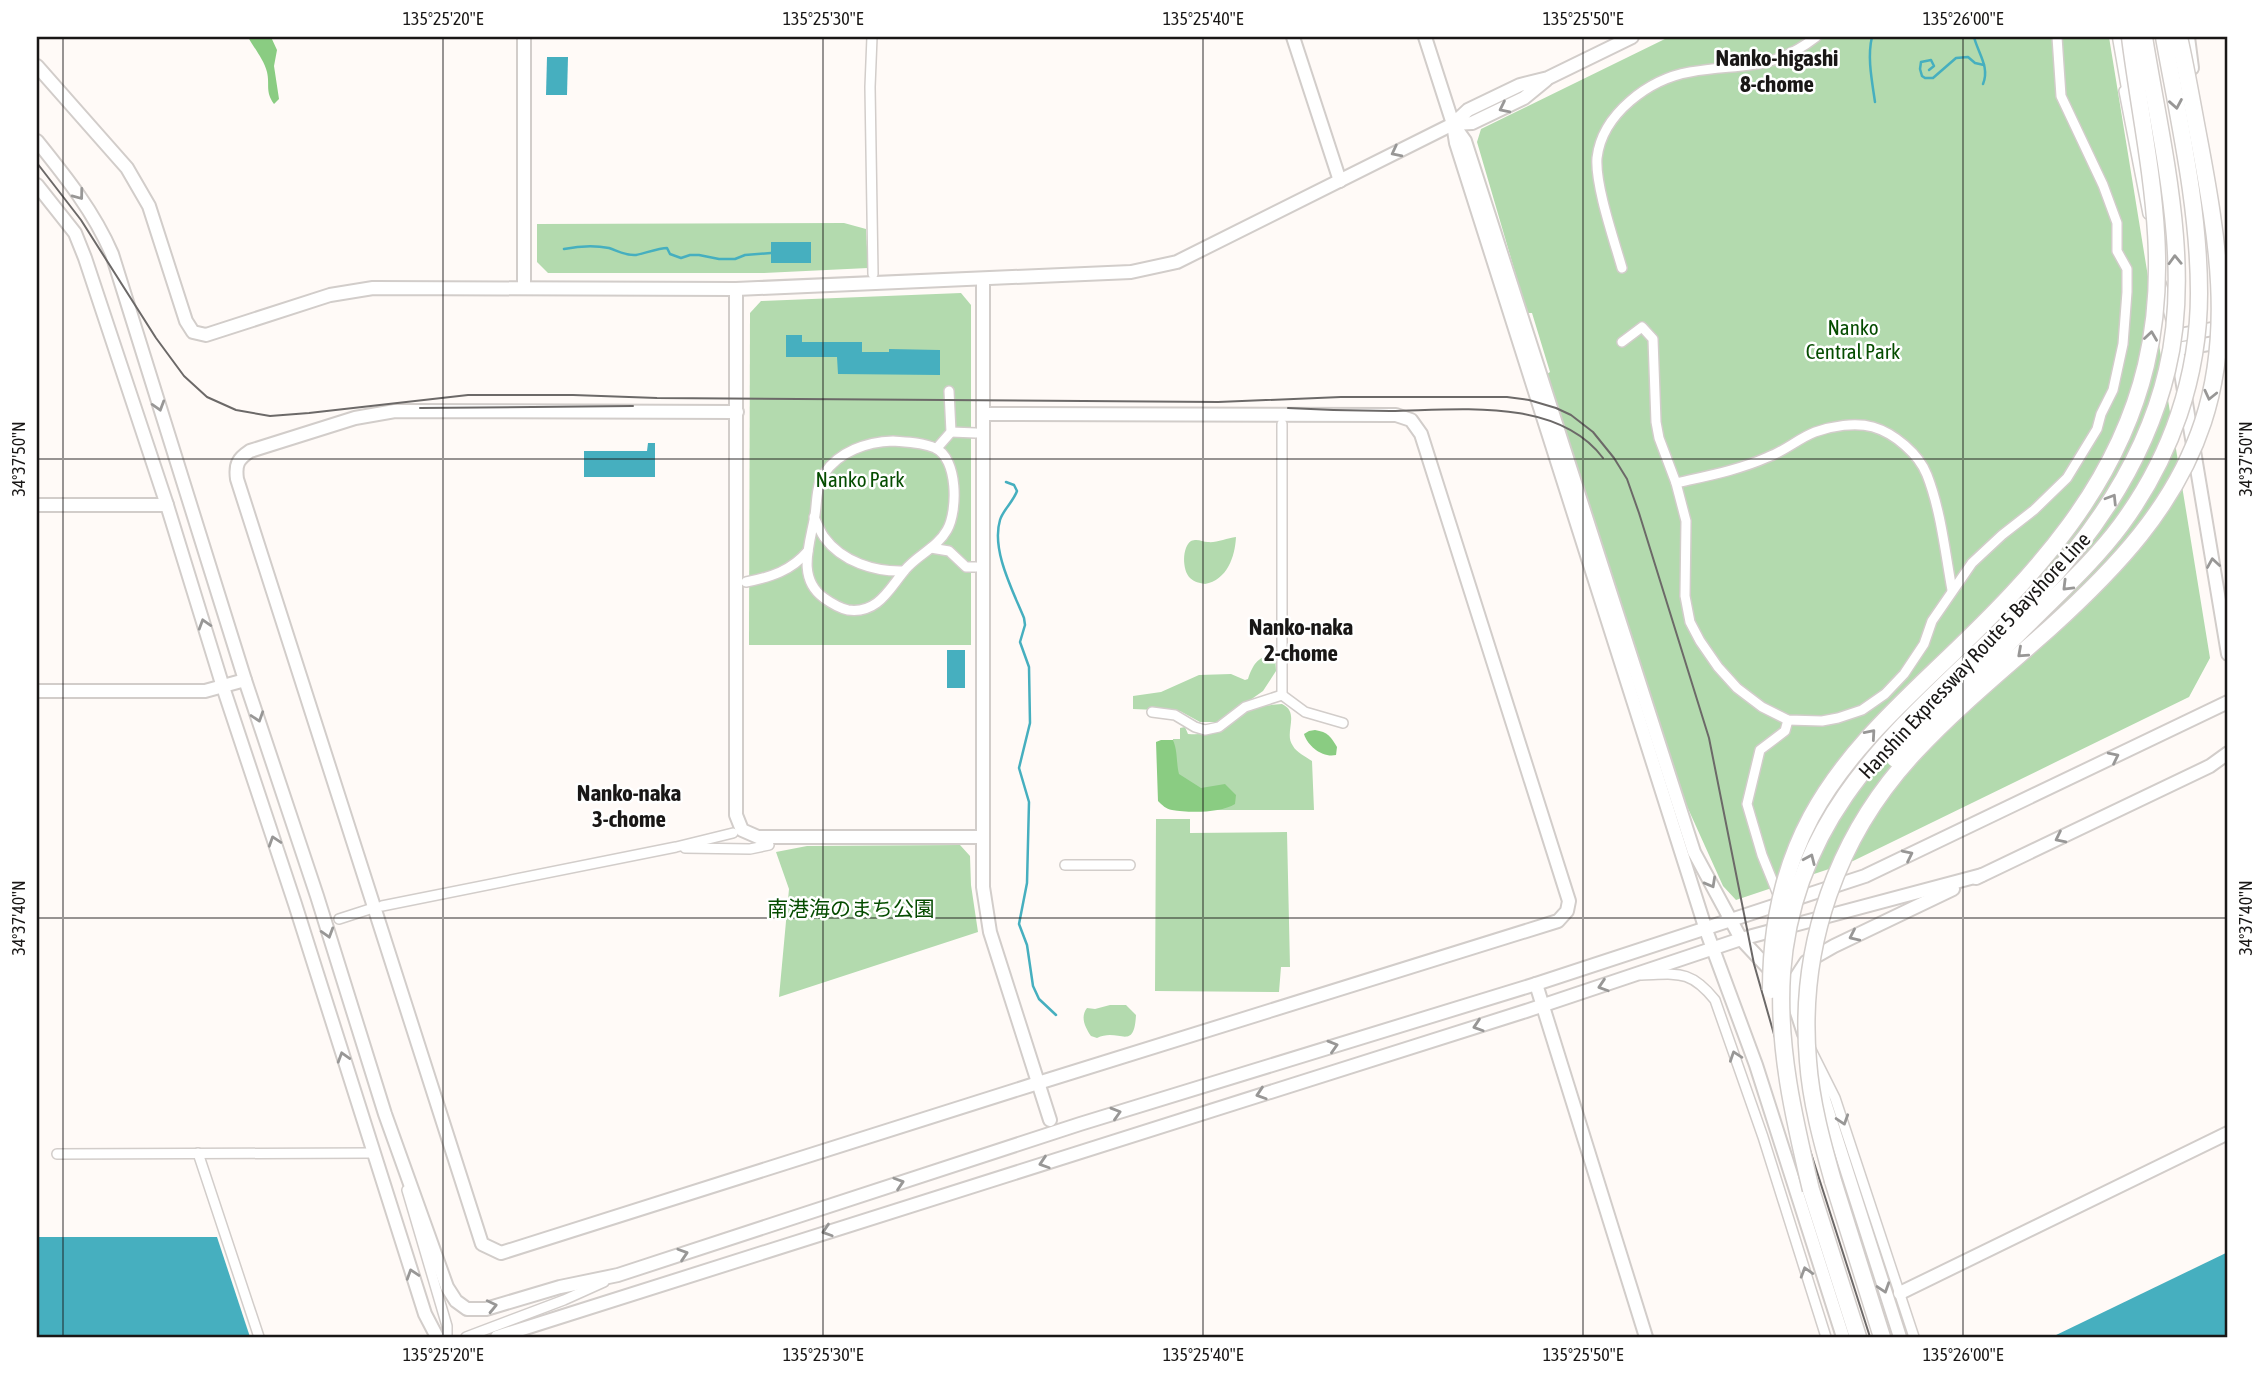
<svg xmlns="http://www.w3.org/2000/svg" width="2265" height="1374" font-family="'Asap Condensed','Noto Sans JP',sans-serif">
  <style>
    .green { fill: #b3daae }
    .forest { fill: #8acc82 }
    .water { fill: #46afbf }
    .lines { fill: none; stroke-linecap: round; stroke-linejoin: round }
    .stream { stroke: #46afbf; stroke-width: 2.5 }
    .street-casing { stroke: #d2cdca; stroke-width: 12 }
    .secondary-casing { stroke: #d2cdca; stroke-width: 16 }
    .highway-casing { stroke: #d2cdca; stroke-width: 19 }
    .street { stroke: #fff; stroke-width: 9 }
    .secondary { stroke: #fff; stroke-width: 12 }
    .highway { stroke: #fff; stroke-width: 16 }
    .tram { stroke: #6c6968; stroke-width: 2 }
    .highway-bridge-casing { stroke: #d2cdca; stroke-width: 19; stroke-linecap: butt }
    .highway-bridge { stroke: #fff; stroke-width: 16 }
    .oneway { stroke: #989796 }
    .ticks { fill: none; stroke: #191716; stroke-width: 2; stroke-opacity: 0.45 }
    .labels { text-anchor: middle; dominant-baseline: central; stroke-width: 5; stroke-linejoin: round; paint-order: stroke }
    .park-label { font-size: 21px; fill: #054c00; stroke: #fff }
    .street-label { font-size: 21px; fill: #191716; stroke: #fff }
    .neighbourhood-label { font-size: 23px; font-weight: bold; fill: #191716; stroke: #fff }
    .neatline { fill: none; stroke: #191716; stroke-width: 2.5 }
    .ticks-label { font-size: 18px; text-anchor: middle; fill: #191716 }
  </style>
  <rect width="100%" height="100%" fill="#fffaf7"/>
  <g class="green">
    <polygon points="1669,37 2109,37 2210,658 2189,697 1853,861 1736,900 1723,886 1686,804 1547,374 1550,372 1532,313 1527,313 1477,142 1481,129"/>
    <polygon points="844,223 866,229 868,268 764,273 548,273 537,262 537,224"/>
    <polygon points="961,293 971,305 971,645 749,645 750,313 761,301"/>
    <path d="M1236,537C1235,557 1227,580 1205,584C1200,583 1194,582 1190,578C1182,570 1182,547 1191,541C1198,538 1202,542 1208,542C1216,543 1227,538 1236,537Z"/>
    <path d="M1275,654L1276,671L1263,691L1219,722H1200L1180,711L1133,709V696L1161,692L1199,675L1231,674L1245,680L1248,679C1253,664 1258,656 1275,654Z"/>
    <path d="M1282,704C1301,713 1283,733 1293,746C1296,752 1306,757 1312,761L1314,810H1175L1173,739H1180V728L1185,727L1188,734C1226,736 1225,721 1254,709C1263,705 1272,705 1282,704Z"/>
    <polygon points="1156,819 1190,819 1190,833 1287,832 1290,967 1281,967 1279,992 1155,991"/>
    <polygon points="960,845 970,856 971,885 978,932 779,997 789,889 776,852 807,846"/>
    <path d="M1110,1005H1126L1136,1015C1134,1053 1119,1027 1097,1038L1091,1036C1085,1027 1080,1017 1087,1008L1095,1009Z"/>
  </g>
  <g class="forest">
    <path d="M248,37H271L277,50L274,66L279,99L274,104C265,91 270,86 267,72C264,60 254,48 248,37Z"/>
    <path d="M1315,730C1328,732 1331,737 1337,747L1336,755C1323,758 1308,747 1304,734L1309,731Z"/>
    <path d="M1161,740H1173C1178,752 1176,762 1179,774L1201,788L1225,784L1236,795L1235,804C1221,813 1189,813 1172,810C1166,809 1162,805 1158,801L1156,742Z"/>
  </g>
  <g class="water">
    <polygon points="547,57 568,57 567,95 546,95"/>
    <rect x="771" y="242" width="40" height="21"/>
    <polygon points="786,335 802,335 802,342 862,342 862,352 889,352 889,349 940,350 940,375 838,374 837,357 786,357"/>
    <polygon points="648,443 655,443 655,477 584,477 584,451 647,451"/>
    <rect x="947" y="650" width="18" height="38"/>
    <polygon points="37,1237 217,1237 250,1337 37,1337"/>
    <polygon points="2228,1252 2228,1337 2052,1337"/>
  </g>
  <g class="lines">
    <g class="stream">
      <path d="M1872,37C1867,57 1872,81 1875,102"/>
      <path d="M1974,37C1978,53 1990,67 1983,84"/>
      <polyline points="1929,70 1934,66 1931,60 1921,62 1920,69 1922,76 1925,78 1933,78 1956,58 1968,57 1975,63 1984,65"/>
      <path d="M564,249C579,246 594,245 609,248C618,251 626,256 636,255C645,253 660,248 667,248L670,254L681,258L690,255H699L719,259H735L745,255L771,253"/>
      <path d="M1006,482L1014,485L1017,491C1013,502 1003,510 1000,520C991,550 1013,591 1024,618L1025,625L1020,642L1029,667L1030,723L1019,768L1029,802L1027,883L1019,924L1027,945L1033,986L1039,999L1056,1015"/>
    </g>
    <g class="street-casing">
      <g id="street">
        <polyline points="872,37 870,87 873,274"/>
        <polyline points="2124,91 2148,214"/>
        <path d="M1622,268C1614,240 1595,185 1597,158C1602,114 1649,79 1690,72C1741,63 1771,72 1816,37"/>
        <polyline points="2161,283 2171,320"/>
        <polyline points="1622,342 1642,327 1653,339 1656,422 1659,438 1676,483 1686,521 1685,596 1690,622 1700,641 1718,667 1737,688 1762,707 1788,720 1822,721 1838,718 1862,710 1885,694 1904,674 1924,644 1932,621 1972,563 2002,535 2034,510 2067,478 2097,429 2101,414 2113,390 2123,344 2127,292 2127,269 2117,251 2117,223 2103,185 2061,96 2057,37"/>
        <polyline points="1282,424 1282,695"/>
        <polyline points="951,432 976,433"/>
        <path d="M893,441C906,442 922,442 935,448C958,458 958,511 947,530C937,548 917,555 905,570C889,589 878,614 848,610C839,608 831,603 824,598C796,578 810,544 815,515C817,502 816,486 824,474C839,451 867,442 893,441Z"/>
        <polyline points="937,448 951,432 949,391"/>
        <path d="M1676,483C1707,476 1739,470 1768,457C1785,451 1799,438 1815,432C1832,426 1855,422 1873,427C1894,433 1919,454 1927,475C1941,511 1945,552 1952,590"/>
        <path d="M814,517C817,524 820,531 824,537C842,562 875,572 904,571"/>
        <polyline points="931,548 949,551 966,567 976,567"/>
        <path d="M746,582C771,577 791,571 808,551"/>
        <polyline points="1282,695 1305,712 1343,723"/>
        <polyline points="1152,712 1175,715 1195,727 1205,730 1219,727 1245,707 1282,695"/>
        <polyline points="685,848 750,849 769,845"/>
        <polyline points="1065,865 1130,865"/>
        <polyline points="1777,892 1762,855 1747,804 1760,750 1785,731 1788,720"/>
        <polyline points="382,906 676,847 733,833"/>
        <polyline points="339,919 370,909"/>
        <path d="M1641,975C1677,974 1690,969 1715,1000L1763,1137L1826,1337"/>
        <polyline points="1811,1050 1835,1098 1914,1337"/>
        <polyline points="198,1153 259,1337"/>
        <polyline points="57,1154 373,1153"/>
        <polyline points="407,1190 447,1326 447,1337"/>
        <polyline points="466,1337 564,1300 604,1282"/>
      </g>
    </g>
    <g class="secondary-casing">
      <g id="secondary">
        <polyline points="524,37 524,288"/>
        <polyline points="1293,37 1340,181"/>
        <polyline points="1425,37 1453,124 1456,143 1706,930 1756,1065 1843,1337"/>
        <polyline points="2188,37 2192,68"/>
        <polyline points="37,66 127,168 149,206 186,321 193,332 206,335 330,295 373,288 736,289 1131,272 1177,262 1453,124 1468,110 1520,85 1548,78 1632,37"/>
        <polyline points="1453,124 1472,123 1524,98 1546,80"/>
        <polyline points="1455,127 1465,141 1694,852 1741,939 1786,987 1793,1000 1804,1034"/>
        <path d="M37,141C66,177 94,212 112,254L245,680L317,896L385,1114L447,1287L456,1301L467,1309H486L560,1287L618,1275L1080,1124L1536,984L1865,876L2228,702"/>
        <polyline points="37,185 75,233 85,258 167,505 223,687 295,904 425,1314 437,1337"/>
        <polyline points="2225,276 2228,301"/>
        <polyline points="983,279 983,887 990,932 1050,1120"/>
        <polyline points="736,289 736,815 742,830 758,837 982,837"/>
        <polyline points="2175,336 2228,326"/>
        <polyline points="2228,341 2177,349 2228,654"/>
        <path d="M737,412L395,411L355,418L250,451C238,459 235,464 237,479L482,1244L501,1253L1038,1083L1558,921L1567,911L1569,901L1421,434L1411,420L1396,415L983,414"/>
        <polyline points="37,505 167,505"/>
        <polyline points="37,691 205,691 245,680"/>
        <polyline points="1976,878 2210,766 2228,753"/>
        <polyline points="1536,984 1646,1337"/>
        <polyline points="1793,999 1795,979 1806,962 1834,946 1953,889"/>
        <polyline points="1814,1068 1900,1337"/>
        <polyline points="1900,1293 2228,1133"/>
        <polyline points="497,1337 1526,1011 1741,939 1982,875"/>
      </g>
    </g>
    <g class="highway-casing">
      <g id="highway">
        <polyline points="2121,37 2131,94"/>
        <polyline points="1833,1181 1882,1337"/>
        <polyline points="1811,1190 1858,1337"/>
      </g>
    </g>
    <use href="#street" class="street"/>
    <use href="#secondary" class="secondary"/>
    <use href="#highway" class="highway"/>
    <g class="tram">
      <polyline points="37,163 81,220 156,338 184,376 207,397 236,410 270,416 309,413 468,395 573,395 657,398 1218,402 1341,397 1507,397 1529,400 1556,408 1571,415 1593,432 1614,458 1627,479 1639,513 1709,738 1754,964 1783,1066 1870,1337"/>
      <polyline points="420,408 633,406"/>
      <path d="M1288,408C1322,410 1356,411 1390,411C1458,410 1557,397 1603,458"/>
    </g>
    <g class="highway-bridge-casing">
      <g id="highway-bridge">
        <path d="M1895,759L1911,740C1951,700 1991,661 2031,621C2062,590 2095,560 2121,525C2171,457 2199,377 2199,293C2199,207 2179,121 2164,37"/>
        <path d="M1771,990C1771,929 1782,871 1811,817C1845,754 1897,707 1948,658C2036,574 2117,487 2146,365C2173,253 2144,148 2130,37"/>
        <path d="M1833,1181C1822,1142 1811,1102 1808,1061C1798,946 1837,835 1916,751C1957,707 2005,668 2050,628C2115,569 2175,507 2203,422C2233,331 2217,237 2200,145C2193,109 2187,72 2179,37"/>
        <path d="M1811,1190C1794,1119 1777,1046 1782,973C1795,793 1926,710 2039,592C2098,529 2147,455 2167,370C2193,264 2161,143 2144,37"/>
      </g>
    </g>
    <use href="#highway-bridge" class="highway-bridge"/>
  </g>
  <defs><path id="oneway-chevron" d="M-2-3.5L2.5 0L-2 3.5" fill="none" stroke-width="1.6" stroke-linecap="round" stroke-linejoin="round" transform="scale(1.75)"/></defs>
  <g class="oneway">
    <use href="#oneway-chevron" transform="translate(2176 104) rotate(80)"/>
    <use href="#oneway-chevron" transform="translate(1504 108) rotate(154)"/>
    <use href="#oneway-chevron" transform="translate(1396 152) rotate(153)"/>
    <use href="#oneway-chevron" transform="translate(79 195) rotate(53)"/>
    <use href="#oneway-chevron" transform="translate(2175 260) rotate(-92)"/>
    <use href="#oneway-chevron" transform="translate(2151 336) rotate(-82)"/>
    <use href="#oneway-chevron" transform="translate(2210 395) rotate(103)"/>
    <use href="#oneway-chevron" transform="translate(159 406) rotate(73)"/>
    <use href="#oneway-chevron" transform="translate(2112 499) rotate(-58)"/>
    <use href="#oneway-chevron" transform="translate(2213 563) rotate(-99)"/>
    <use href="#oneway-chevron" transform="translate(2067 586) rotate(135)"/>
    <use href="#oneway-chevron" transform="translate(204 624) rotate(-107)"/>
    <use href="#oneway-chevron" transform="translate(2022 653) rotate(138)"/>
    <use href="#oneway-chevron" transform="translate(258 717) rotate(72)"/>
    <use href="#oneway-chevron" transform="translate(1871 734) rotate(-49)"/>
    <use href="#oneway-chevron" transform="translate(2114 757) rotate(-26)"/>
    <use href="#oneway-chevron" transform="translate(2060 838) rotate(154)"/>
    <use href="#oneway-chevron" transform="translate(274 841) rotate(-108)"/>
    <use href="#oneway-chevron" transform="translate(1908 855) rotate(-26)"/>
    <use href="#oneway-chevron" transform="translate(1810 859) rotate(-66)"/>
    <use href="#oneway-chevron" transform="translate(1711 883) rotate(61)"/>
    <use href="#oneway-chevron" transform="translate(328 933) rotate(73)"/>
    <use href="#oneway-chevron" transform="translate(1854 936) rotate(155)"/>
    <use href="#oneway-chevron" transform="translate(1603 986) rotate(162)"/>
    <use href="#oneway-chevron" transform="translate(1478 1026) rotate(162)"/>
    <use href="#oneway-chevron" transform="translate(1333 1046) rotate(-17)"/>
    <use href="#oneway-chevron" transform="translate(1735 1056) rotate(-109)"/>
    <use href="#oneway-chevron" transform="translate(343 1057) rotate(-107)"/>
    <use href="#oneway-chevron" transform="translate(1261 1094) rotate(162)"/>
    <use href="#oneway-chevron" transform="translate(1116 1113) rotate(-17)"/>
    <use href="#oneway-chevron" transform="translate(1843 1120) rotate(72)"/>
    <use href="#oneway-chevron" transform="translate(1044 1163) rotate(162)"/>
    <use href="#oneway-chevron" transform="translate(899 1183) rotate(-18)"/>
    <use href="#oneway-chevron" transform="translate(827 1231) rotate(162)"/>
    <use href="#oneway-chevron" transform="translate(683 1254) rotate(-18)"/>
    <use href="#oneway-chevron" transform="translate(1806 1272) rotate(-107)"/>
    <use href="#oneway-chevron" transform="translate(412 1274) rotate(-108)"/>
    <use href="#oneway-chevron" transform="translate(1884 1288) rotate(72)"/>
    <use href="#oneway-chevron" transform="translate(492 1306) rotate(-13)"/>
  </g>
  <path class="ticks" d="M63,37V1337M443,37V1337M823,37V1337M1203,37V1337M1583,37V1337M1963,37V1337M37,459H2228M37,918H2228"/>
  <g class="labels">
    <g class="park-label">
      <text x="1853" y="327">Nanko<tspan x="1853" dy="24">Central Park</tspan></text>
      <text x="860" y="479">Nanko Park</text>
      <text x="851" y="908">南港海のまち公園</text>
    </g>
    <g class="street-label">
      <text transform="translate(1974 655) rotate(-47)">Hanshin Expressway Route 5 Bayshore Line</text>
    </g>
    <g class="neighbourhood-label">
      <text x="1777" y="58">Nanko-higashi<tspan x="1777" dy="26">8-chome</tspan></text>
      <text x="1301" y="627">Nanko-naka<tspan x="1301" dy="26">2-chome</tspan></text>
      <text x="629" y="793">Nanko-naka<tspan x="629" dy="26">3-chome</tspan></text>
    </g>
  </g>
  <rect width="2265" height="1374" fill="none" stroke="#ffffff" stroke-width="77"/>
  <rect x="38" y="38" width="2188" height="1298" class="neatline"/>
  <g class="ticks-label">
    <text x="443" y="25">135°25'20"E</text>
    <text x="823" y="25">135°25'30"E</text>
    <text x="1203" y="25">135°25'40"E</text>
    <text x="1583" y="25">135°25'50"E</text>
    <text x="1963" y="25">135°26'00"E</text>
    <text transform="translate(19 459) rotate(-90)" y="6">34°37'50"N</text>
    <text transform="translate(2246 459) rotate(-90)" y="6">34°37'50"N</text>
    <text transform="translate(19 918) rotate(-90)" y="6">34°37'40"N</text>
    <text transform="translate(2246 918) rotate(-90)" y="6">34°37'40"N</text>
    <text x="443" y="1361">135°25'20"E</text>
    <text x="823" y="1361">135°25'30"E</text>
    <text x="1203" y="1361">135°25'40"E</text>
    <text x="1583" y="1361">135°25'50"E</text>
    <text x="1963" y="1361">135°26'00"E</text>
  </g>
</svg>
